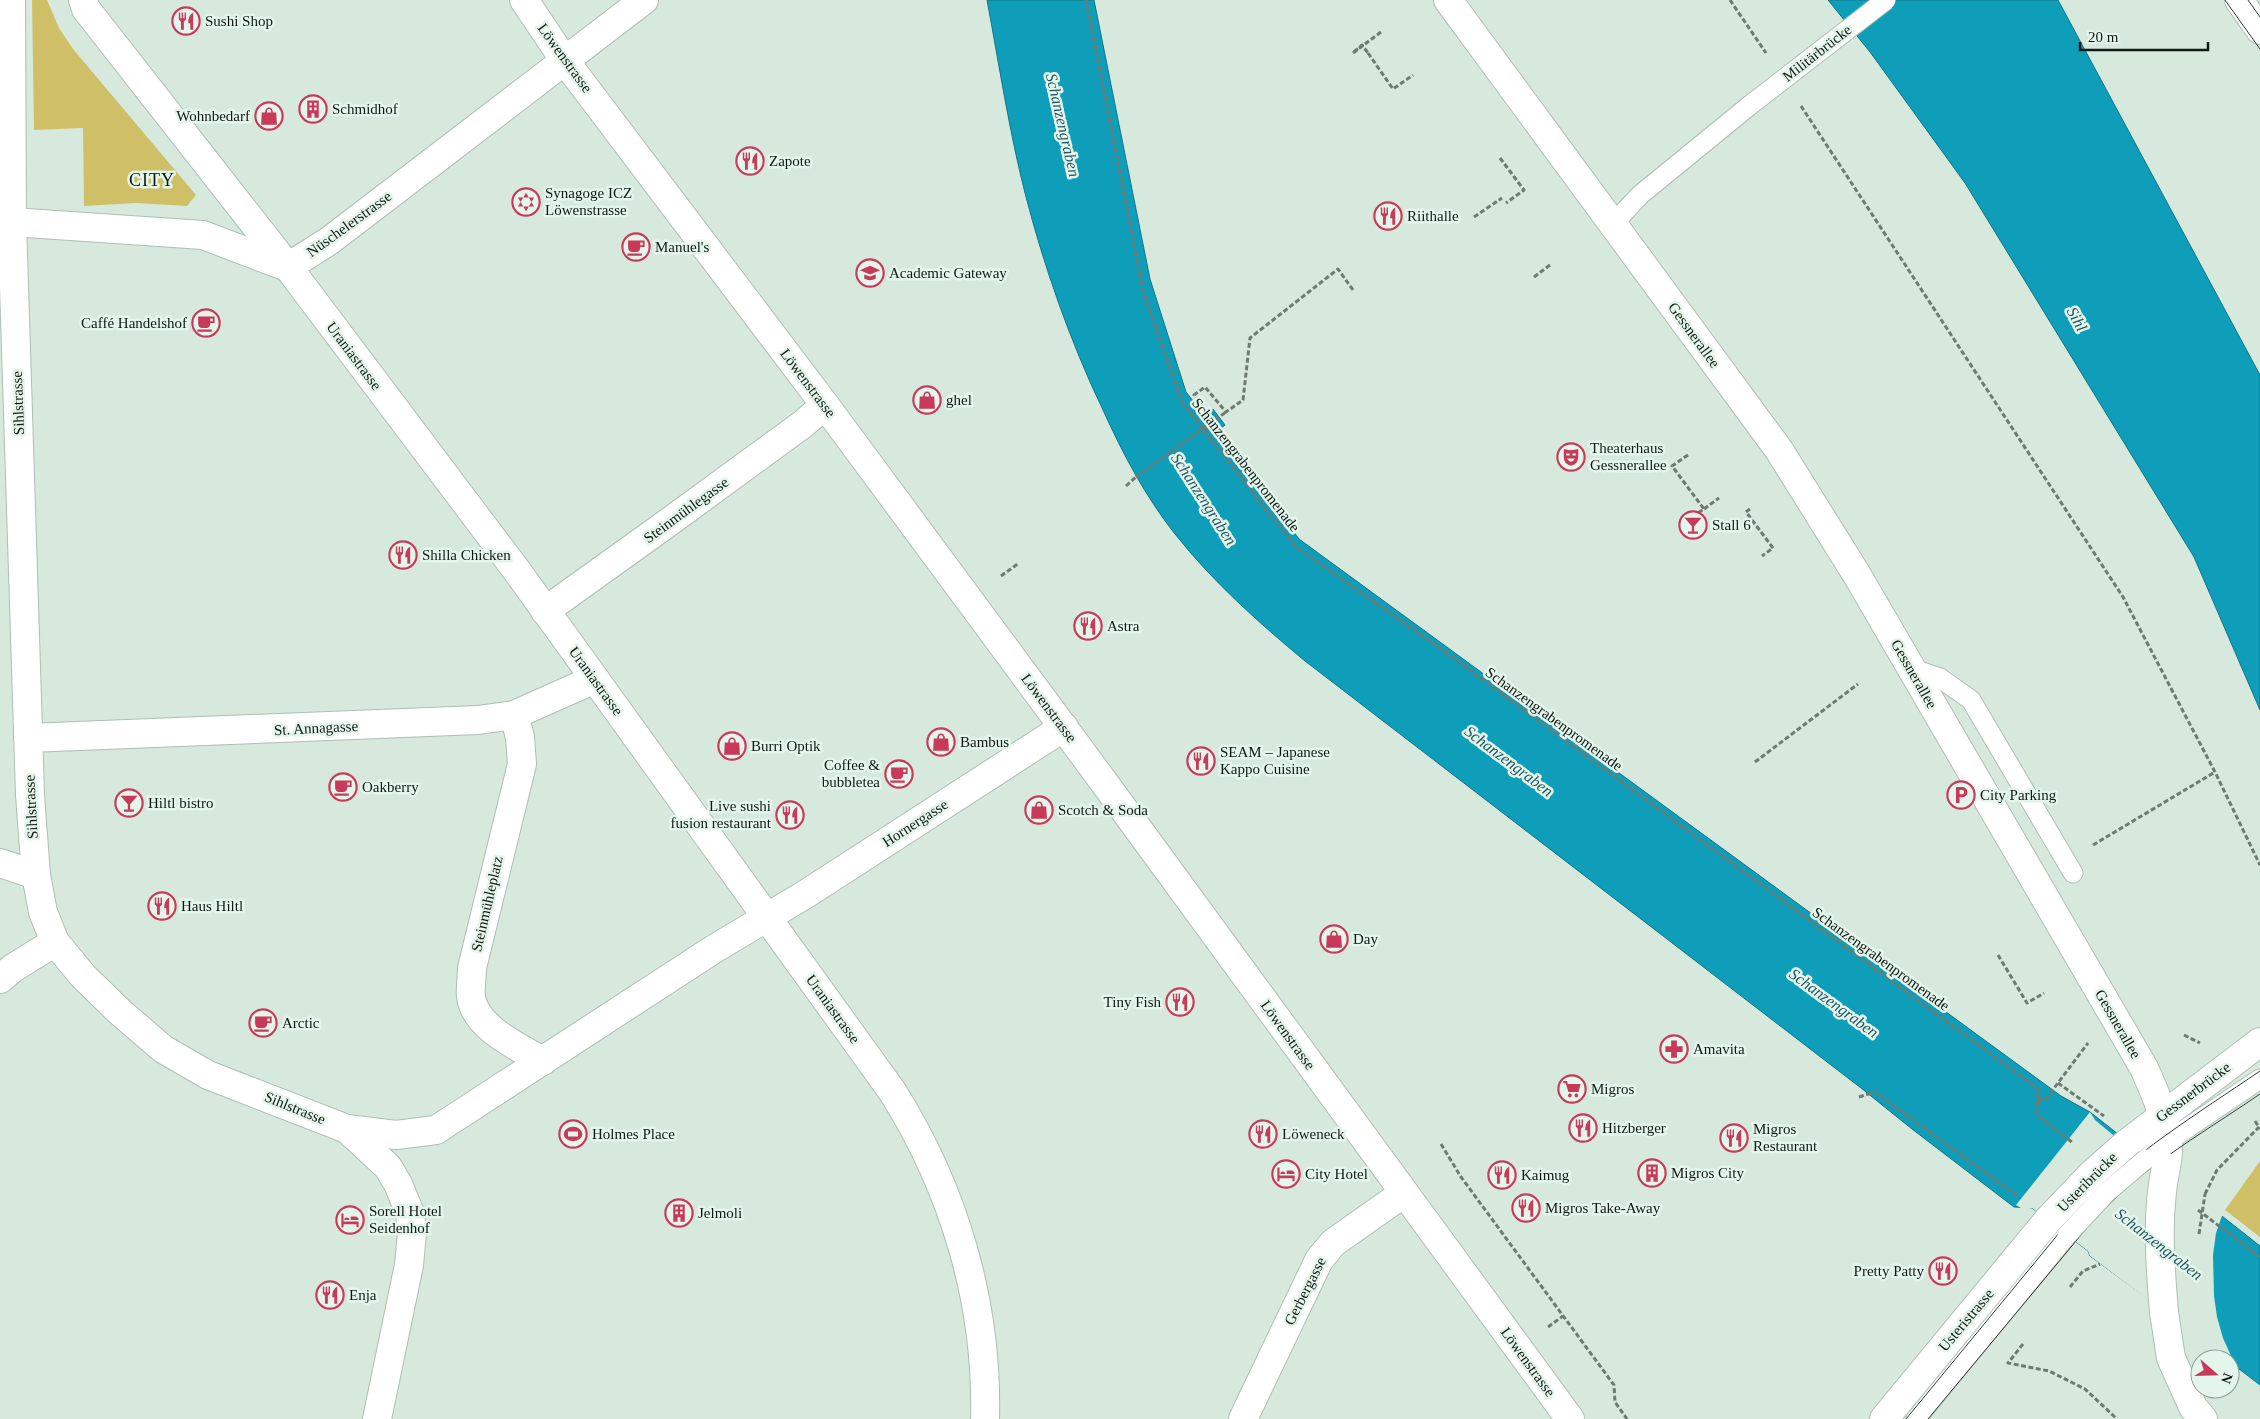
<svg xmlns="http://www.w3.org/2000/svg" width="2260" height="1419" font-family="'Times New Roman',serif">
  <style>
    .green { fill: #cfc068 }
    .water { fill: #0f9eba; stroke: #107688 }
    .pier { fill: #d7e9dd }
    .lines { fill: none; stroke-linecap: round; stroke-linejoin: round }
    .service-casing { stroke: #adbfb4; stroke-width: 21 }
    .pedestrian-casing { stroke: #adbfb4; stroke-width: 30 }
    .minor-casing { stroke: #adbfb4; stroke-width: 30 }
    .tertiary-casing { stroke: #adbfb4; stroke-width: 30 }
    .path { stroke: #6e7a72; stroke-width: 3; stroke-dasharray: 5 2.5; stroke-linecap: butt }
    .service { stroke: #fff; stroke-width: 19 }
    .pedestrian { stroke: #fff; stroke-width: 28 }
    .minor { stroke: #fff; stroke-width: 28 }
    .tertiary { stroke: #fff; stroke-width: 28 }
    .tram { stroke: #323b36; stroke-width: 1 }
    .service-bridge-casing { stroke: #adbfb4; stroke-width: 21; stroke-linecap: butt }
    .tertiary-bridge-casing { stroke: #adbfb4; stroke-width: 30; stroke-linecap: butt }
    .path-bridge { stroke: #6e7a72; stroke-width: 3; stroke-dasharray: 5 2.5; stroke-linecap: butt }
    .service-bridge { stroke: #fff; stroke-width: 19 }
    .tertiary-bridge { stroke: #fff; stroke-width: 28 }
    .labels { text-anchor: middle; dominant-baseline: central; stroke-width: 5; stroke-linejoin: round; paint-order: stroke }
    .poi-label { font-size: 15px; fill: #121915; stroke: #e4f6eb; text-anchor: start }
    .street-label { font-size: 15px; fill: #121915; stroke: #e4f6eb }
    .water-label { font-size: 16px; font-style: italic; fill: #245663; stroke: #e4f6eb }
    .quarter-label { font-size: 18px; letter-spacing: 1px; fill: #121915; stroke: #e4f6eb }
  </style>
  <rect width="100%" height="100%" fill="#d7e9dd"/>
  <g class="green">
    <polygon points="32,0 47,0 59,28 73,49 196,195 187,206 136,203 84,206 83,128 34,130"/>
    <polygon points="2260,1161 2260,1237 2225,1210"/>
  </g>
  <g class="water">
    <path d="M987,0H1094L1150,279L1186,392L1204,415L1213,409L1225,425L1219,430L1222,436L1299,539L2061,1096L2090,1112L2260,1246V1385L2230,1362V1359L2090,1256L2088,1251L2032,1208L2014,1207L1912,1129L1861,1088L1305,661C1258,622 1213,582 1175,534C1145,496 1123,454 1103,410C1070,341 1044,267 1025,193C1009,130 999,64 987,0Z"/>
    <polygon points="1828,0 2058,0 2260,375 2260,710 2194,557 1965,183 1870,52"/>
  </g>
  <polygon class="pier" points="2090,1112 2095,1120 2153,1168 2160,1164 2223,1213 2216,1233 2213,1255 2214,1296 2217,1317 2223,1338 2235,1365 2230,1362 2230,1359 2227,1359 2090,1256 2088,1251 2032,1208 2024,1210 2016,1205"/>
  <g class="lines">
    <g class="service-casing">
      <g id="service">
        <polyline points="1613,224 1640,195 1749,106"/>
        <polyline points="1910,668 1940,678 1971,700 2073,873"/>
        <polyline points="2146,1159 2168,1141 2260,1079"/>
        <polyline points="1916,1419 2067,1235"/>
      </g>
    </g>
    <g class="pedestrian-casing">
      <polyline id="pedestrian" points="0,979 13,968 55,942"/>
    </g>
    <g class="minor-casing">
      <g id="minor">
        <polyline points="524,0 565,61 825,405 1103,781 1570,1419"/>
        <polyline points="288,267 329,241 644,0"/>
        <polyline points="545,611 669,522 803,424 825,405"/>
        <path d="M514,715L520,737L522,764L472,968C472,977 470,987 471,996C474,1027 518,1047 543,1061"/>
        <polyline points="28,738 478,720 514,715 595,679"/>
        <polyline points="0,863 36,875"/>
        <polyline points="347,1129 396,1135 436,1130 714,949 806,894 1064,727"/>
        <polyline points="1243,1419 1319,1260 1333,1243 1404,1193"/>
      </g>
    </g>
    <g class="tertiary-casing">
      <g id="tertiary">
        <polyline points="11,0 12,222 30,795 36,875 43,912 55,942 83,976 120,1012 163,1049 208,1075 347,1129 388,1167 398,1184 410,1213 412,1232 409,1265 377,1419"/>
        <path d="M83,0L86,9L288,267L517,571L892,1091C954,1189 988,1303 985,1419"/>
        <path d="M1448,0L1779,450L1857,575L2144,1068C2158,1100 2174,1132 2166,1167"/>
        <polyline points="2239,0 2260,30"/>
        <polyline points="12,222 203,235 287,267"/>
        <polyline points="2126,1144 2260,1042"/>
        <polyline points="2164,1312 2171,1358 2193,1407 2203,1419"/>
        <polyline points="1884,1419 2048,1220"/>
      </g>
    </g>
    <g class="path">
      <polyline points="1086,0 1143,291 1182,402 1296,547 1451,656 2038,1089 2037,1115 2073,1143"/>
      <polyline points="1730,0 1766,53"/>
      <polyline points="1353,53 1381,32"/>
      <polyline points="1368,53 1393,89 1413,75"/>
      <polyline points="1801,106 2123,597 2215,772 2260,865"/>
      <polyline points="1500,158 1524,190 1506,203"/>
      <polyline points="1474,217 1502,198"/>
      <polyline points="1534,277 1550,265"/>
      <polyline points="1206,429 1215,421 1194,395 1205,387 1226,412 1243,400 1250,338 1338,269 1353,290"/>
      <polyline points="1688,455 1672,466 1704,509 1695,515"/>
      <polyline points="1126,486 1136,477"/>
      <polyline points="1704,509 1719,498"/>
      <polyline points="1750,509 1746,512 1773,548 1762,556"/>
      <polyline points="1001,576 1019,563"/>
      <polyline points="1755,762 1858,684"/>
      <polyline points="2093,845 2215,772"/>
      <polyline points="1998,955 2027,1003 2044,993"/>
      <polyline points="2184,1035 2200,1043"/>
      <polyline points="2058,1083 2104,1116"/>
      <polyline points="1859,1097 1875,1092 2019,1197"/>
      <polyline points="2038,1100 2046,1099 2088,1043"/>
      <polyline points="2255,1121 2260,1129"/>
      <polyline points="1441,1144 1461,1177 1614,1385 1615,1402 1627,1419"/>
      <polyline points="2205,1194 2217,1170 2259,1127"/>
      <polyline points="2198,1210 2260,1257"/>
      <polyline points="2070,1287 2083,1271 2100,1264"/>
      <polyline points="1548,1327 1563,1316"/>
      <polyline points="2023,1344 2008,1363 2049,1371 2085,1389 2117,1419"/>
    </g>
    <use href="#service" class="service"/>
    <use href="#pedestrian" class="pedestrian"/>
    <use href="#minor" class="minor"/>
    <use href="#tertiary" class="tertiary"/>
    <g class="tram">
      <polyline points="2225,0 2260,49"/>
      <polyline points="2248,0 2260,17"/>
      <path d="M1906,1419L2078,1210C2131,1154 2197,1114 2260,1071"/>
      <path d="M1928,1419L2091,1223C2102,1212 2113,1200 2124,1190C2165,1154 2215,1125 2260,1094"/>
    </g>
    <g class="service-bridge-casing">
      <g id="service-bridge">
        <polyline points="1749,106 1886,0"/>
        <polyline points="2067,1235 2107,1192 2146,1159"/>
      </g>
    </g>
    <g class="tertiary-bridge-casing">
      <g id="tertiary-bridge">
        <polyline points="2048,1220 2092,1174 2126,1144"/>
        <path d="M2164,1312C2160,1264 2156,1214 2166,1167"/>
      </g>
    </g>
    <g class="path-bridge">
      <polyline points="1354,52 1362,45 1368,53"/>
      <polyline points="1136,477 1226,412"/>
      <polyline points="2199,1234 2205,1194"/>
    </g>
    <use href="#service-bridge" class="service-bridge"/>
    <use href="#tertiary-bridge" class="tertiary-bridge"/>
  </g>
  <defs>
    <g id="restaurant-ring" transform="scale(1.4375)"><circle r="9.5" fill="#e4f6eb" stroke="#c93959" stroke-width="1.5"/><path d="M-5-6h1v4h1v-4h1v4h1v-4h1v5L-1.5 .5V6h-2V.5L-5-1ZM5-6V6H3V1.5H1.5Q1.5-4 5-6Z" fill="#c93959"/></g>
    <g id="building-ring" transform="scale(1.4375)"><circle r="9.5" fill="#e4f6eb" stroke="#c93959" stroke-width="1.5"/><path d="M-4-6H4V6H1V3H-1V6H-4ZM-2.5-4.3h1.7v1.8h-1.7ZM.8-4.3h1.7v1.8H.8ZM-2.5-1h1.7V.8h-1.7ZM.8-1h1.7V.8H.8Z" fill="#c93959"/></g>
    <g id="shop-ring" transform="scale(1.4375)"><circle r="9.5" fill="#e4f6eb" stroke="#c93959" stroke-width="1.5"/><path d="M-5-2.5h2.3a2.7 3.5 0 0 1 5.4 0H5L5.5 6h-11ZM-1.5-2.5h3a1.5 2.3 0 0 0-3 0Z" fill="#c93959"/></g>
    <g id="synagogue-ring" transform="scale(1.4375)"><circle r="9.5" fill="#e4f6eb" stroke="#c93959" stroke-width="1.5"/><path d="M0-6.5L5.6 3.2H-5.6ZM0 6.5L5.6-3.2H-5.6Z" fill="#c93959"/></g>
    <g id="cafe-ring" transform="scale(1.4375)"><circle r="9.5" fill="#e4f6eb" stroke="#c93959" stroke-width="1.5"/><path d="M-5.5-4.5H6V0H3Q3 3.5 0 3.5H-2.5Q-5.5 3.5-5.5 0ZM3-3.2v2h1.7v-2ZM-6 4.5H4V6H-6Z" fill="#c93959"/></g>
    <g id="school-ring" transform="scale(1.4375)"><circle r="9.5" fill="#e4f6eb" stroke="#c93959" stroke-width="1.5"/><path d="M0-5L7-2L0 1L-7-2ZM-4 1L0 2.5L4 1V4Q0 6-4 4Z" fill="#c93959"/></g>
    <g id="theatre-ring" transform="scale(1.4375)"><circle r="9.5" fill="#e4f6eb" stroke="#c93959" stroke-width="1.5"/><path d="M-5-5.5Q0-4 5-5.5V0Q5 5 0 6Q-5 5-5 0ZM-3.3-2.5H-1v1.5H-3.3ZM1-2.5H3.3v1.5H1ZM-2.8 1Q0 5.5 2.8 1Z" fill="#c93959"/></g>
    <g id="bar-ring" transform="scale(1.4375)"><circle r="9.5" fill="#e4f6eb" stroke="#c93959" stroke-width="1.5"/><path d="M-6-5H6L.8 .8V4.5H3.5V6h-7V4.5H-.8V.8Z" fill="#c93959"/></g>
    <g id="parking-ring" transform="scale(1.4375)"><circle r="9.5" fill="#e4f6eb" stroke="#c93959" stroke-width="1.5"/><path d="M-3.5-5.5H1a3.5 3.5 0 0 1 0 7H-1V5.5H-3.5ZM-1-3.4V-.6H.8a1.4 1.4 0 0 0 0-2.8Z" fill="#c93959"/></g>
    <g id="pharmacy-ring" transform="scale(1.4375)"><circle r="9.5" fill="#e4f6eb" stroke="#c93959" stroke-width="1.5"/><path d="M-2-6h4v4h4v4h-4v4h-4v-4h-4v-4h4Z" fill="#c93959"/></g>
    <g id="supermarket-ring" transform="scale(1.4375)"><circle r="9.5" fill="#e4f6eb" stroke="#c93959" stroke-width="1.5"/><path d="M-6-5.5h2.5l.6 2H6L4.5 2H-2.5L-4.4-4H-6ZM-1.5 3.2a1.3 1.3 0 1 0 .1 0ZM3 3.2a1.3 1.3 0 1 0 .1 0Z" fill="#c93959"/></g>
    <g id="stadium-ring" transform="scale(1.4375)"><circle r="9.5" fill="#e4f6eb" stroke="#c93959" stroke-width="1.5"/><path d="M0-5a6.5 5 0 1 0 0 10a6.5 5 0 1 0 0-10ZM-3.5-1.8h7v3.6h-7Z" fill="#c93959"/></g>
    <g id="hotel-ring" transform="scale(1.4375)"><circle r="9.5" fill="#e4f6eb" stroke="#c93959" stroke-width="1.5"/><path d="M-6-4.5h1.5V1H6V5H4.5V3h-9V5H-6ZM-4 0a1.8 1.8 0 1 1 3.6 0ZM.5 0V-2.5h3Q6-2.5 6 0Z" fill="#c93959"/></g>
  </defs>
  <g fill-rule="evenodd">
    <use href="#restaurant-ring" x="186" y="21"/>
    <use href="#building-ring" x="313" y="109"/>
    <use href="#shop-ring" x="269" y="116"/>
    <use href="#restaurant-ring" x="750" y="161"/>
    <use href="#synagogue-ring" x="526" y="202"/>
    <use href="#restaurant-ring" x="1388" y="216"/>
    <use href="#cafe-ring" x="636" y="247"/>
    <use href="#school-ring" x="870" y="273"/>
    <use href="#cafe-ring" x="206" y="323"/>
    <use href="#shop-ring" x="927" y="400"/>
    <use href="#theatre-ring" x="1571" y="457"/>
    <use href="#bar-ring" x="1693" y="525"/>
    <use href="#restaurant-ring" x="403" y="555"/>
    <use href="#restaurant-ring" x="1088" y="626"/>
    <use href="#shop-ring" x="941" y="742"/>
    <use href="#shop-ring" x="732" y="746"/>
    <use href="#restaurant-ring" x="1201" y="761"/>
    <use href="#cafe-ring" x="899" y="774"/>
    <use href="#cafe-ring" x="343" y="787"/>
    <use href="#parking-ring" x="1961" y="795"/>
    <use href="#bar-ring" x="129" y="803"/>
    <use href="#shop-ring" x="1039" y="810"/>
    <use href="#restaurant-ring" x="790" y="815"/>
    <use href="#restaurant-ring" x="162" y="906"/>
    <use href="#shop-ring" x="1334" y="939"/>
    <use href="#restaurant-ring" x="1180" y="1002"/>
    <use href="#cafe-ring" x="263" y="1023"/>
    <use href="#pharmacy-ring" x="1674" y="1049"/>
    <use href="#supermarket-ring" x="1572" y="1089"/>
    <use href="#restaurant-ring" x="1583" y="1128"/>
    <use href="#stadium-ring" x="573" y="1134"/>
    <use href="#restaurant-ring" x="1263" y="1134"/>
    <use href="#restaurant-ring" x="1734" y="1138"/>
    <use href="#building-ring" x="1652" y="1173"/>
    <use href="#hotel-ring" x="1286" y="1174"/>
    <use href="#restaurant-ring" x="1502" y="1175"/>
    <use href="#restaurant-ring" x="1526" y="1208"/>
    <use href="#building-ring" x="679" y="1213"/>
    <use href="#hotel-ring" x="350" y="1220"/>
    <use href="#restaurant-ring" x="1943" y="1271"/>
    <use href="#restaurant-ring" x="330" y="1295"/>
  </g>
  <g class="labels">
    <g class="poi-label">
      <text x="205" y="21">Sushi Shop</text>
      <text x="332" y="109">Schmidhof</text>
      <text x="250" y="116" text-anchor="end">Wohnbedarf</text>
      <text x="769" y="161">Zapote</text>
      <text x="545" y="193">Synagoge ICZ<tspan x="545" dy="17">Löwenstrasse</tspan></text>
      <text x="1407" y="216">Riithalle</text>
      <text x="655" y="247">Manuel's</text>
      <text x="889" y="273">Academic Gateway</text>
      <text x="187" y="323" text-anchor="end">Caffé Handelshof</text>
      <text x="946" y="400">ghel</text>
      <text x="1590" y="448">Theaterhaus<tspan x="1590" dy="17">Gessnerallee</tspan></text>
      <text x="1712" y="525">Stall 6</text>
      <text x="422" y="555">Shilla Chicken</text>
      <text x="1107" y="626">Astra</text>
      <text x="960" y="742">Bambus</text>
      <text x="751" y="746">Burri Optik</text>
      <text x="1220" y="752">SEAM – Japanese<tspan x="1220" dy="17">Kappo Cuisine</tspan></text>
      <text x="880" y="765" text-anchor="end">Coffee &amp;<tspan x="880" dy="17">bubbletea</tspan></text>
      <text x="362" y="787">Oakberry</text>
      <text x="1980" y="795">City Parking</text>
      <text x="148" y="803">Hiltl bistro</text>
      <text x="771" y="806" text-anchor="end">Live sushi<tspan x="771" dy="17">fusion restaurant</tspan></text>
      <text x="1058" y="810">Scotch &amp; Soda</text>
      <text x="181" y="906">Haus Hiltl</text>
      <text x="1353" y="939">Day</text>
      <text x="1161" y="1002" text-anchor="end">Tiny Fish</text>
      <text x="282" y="1023">Arctic</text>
      <text x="1693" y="1049">Amavita</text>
      <text x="1591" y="1089">Migros</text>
      <text x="1602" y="1128">Hitzberger</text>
      <text x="1753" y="1129">Migros<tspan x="1753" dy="17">Restaurant</tspan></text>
      <text x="592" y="1134">Holmes Place</text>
      <text x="1282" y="1134">Löweneck</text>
      <text x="1671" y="1173">Migros City</text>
      <text x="1305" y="1174">City Hotel</text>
      <text x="1521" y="1175">Kaimug</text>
      <text x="1545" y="1208">Migros Take-Away</text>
      <text x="369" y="1211">Sorell Hotel<tspan x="369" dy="17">Seidenhof</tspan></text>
      <text x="698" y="1213">Jelmoli</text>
      <text x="1924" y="1271" text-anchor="end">Pretty Patty</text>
      <text x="349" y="1295">Enja</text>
    </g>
    <g class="street-label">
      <text transform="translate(1817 53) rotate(-38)">Militärbrücke</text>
      <text transform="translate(565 58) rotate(54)">Löwenstrasse</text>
      <text transform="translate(349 224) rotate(-36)">Nüschelerstrasse</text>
      <text transform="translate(1694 335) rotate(54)">Gessnerallee</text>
      <text transform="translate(354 356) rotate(53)">Uraniastrasse</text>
      <text transform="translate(808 383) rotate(53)">Löwenstrasse</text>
      <text transform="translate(18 403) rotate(-92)">Sihlstrasse</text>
      <text transform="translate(1246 465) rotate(52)">Schanzengrabenpromenade</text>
      <text transform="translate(686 510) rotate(-36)">Steinmühlegasse</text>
      <text transform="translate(1914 674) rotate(60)">Gessnerallee</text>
      <text transform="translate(596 681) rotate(54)">Uraniastrasse</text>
      <text transform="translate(1049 708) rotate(53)">Löwenstrasse</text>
      <text transform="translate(1554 719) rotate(36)">Schanzengrabenpromenade</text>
      <text transform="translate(316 728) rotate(-3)">St. Annagasse</text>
      <text transform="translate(31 807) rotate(-93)">Sihlstrasse</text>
      <text transform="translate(915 823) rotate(-33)">Hornergasse</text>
      <text transform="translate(487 904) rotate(-77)">Steinmühleplatz</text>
      <text transform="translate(1881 959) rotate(36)">Schanzengrabenpromenade</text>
      <text transform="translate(833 1009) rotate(54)">Uraniastrasse</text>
      <text transform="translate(2118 1024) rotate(60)">Gessnerallee</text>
      <text transform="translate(1288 1035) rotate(54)">Löwenstrasse</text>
      <text transform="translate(2193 1092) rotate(-37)">Gessnerbrücke</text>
      <text transform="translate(295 1108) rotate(22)">Sihlstrasse</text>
      <text transform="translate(2087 1182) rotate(-45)">Usteribrücke</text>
      <text transform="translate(1305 1291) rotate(-63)">Gerbergasse</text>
      <text transform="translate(1966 1320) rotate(-50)">Usteristrasse</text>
      <text transform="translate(1528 1362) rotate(54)">Löwenstrasse</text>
    </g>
    <g class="water-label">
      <text transform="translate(1063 125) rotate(77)">Schanzengraben</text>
      <text transform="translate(2077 319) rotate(61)">Sihl</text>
      <text transform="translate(1204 499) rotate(57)">Schanzengraben</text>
      <text transform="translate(1509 761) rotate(37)">Schanzengraben</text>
      <text transform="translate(1834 1003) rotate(36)">Schanzengraben</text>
      <text transform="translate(2159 1244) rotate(38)">Schanzengraben</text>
    </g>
    <g class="quarter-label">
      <text x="152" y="180">CITY</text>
    </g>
  </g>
  <g transform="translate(2215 1374) rotate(110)"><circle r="24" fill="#e4f6eb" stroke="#909e95"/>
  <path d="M0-4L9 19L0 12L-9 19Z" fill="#c93959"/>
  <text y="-8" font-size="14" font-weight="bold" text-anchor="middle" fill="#121915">N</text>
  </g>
  <path d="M2080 42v8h128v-8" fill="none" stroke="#121915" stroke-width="2.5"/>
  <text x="2088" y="42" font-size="15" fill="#121915" stroke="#e4f6eb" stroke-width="4" paint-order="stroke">20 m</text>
</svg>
